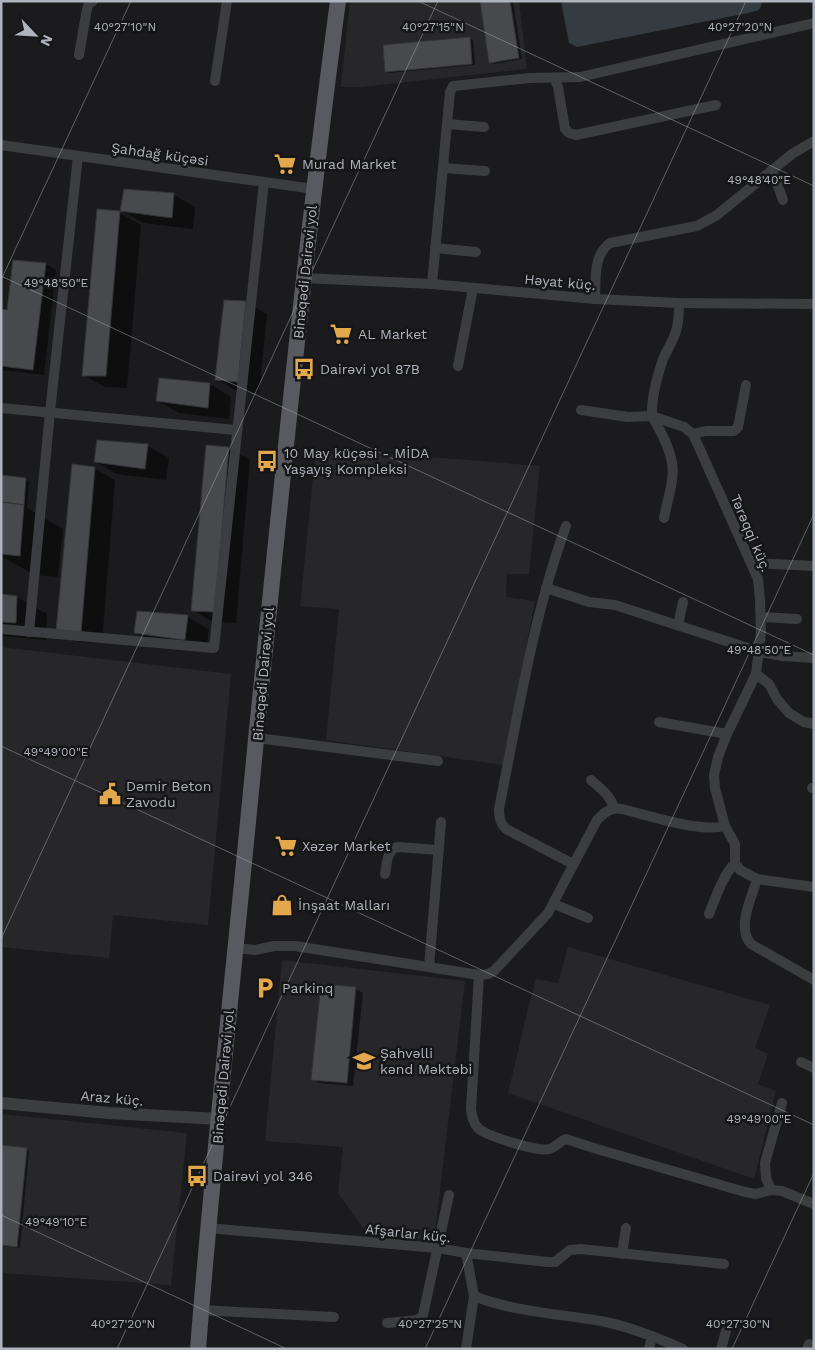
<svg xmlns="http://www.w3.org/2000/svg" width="815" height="1350" font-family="'Work Sans',sans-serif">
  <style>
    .built { fill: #27272a }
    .water { fill: #343c42 }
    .shadow { fill: #0007 }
    .building { fill: #48494d; stroke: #353539 }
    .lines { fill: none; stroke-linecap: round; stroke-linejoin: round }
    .minor { stroke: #3c3d41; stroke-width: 10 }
    .tertiary { stroke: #3c3d41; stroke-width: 12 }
    .primary { stroke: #585a60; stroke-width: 16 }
    .ticks { fill: none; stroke: #afb3bb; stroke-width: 1; stroke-opacity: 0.45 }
    .labels { text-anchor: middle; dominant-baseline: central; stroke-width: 5; stroke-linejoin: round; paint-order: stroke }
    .street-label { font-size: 14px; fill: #afb3bb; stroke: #161618 }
    .poi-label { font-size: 14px; fill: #afb3bb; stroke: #161618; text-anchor: start }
    .ticks-label { font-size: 12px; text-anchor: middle; fill: #afb3bb; stroke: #161618; stroke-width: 5; stroke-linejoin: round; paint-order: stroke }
  </style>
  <rect width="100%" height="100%" fill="#1b1b1d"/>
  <g class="built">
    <polygon points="350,1 519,1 527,69 362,87 341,87"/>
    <polygon points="316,448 540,466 529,574 507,574 506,597 535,601 503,765 326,740 339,609 300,606"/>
    <polygon points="1,647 231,674 208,925 113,915 109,958 1,947"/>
    <polygon points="568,947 770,1005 755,1048 768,1054 758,1084 776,1091 754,1179 508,1093 529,1004 536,979 558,983"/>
    <polygon points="282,960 465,981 434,1241 366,1232 338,1193 343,1147 265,1141"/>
    <polygon points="1,1114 187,1133 171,1285 1,1273"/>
  </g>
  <polygon class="water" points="561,1 763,1 759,10 748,13 577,47 569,43"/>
  <g class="shadow">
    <polygon points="481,1 513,1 522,59 494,64 491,62"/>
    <polygon points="470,38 473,40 475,65 389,73 386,72"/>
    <polygon points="125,190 174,195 195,207 193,229 143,223 122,211"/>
    <polygon points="98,210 120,213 141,225 127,388 105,387 83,375"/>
    <polygon points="46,264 56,270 44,375 1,370 1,311 8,311"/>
    <polygon points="225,301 246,302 267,314 259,393 237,391 216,379"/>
    <polygon points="210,384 231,397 229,419 179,413 158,401"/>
    <polygon points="148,446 169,458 166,480 117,474 95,462"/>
    <polygon points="229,448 250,460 236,623 213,622 192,610"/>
    <polygon points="94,468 115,480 102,643 79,642 58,630"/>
    <polygon points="1,476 29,481 27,508 63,529 58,577 35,575 1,556"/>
    <polygon points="1,596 17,597 47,614 46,640 1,636"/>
    <polygon points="187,617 209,629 206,651 156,645 135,633"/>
    <polygon points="322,985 356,989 363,993 353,1086 319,1083 312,1079"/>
    <polygon points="1,1147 26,1149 29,1151 20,1248 1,1246"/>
  </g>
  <g class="building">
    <polygon points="480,1 510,1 519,58 489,63"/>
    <polygon points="470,37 472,64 385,72 383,45"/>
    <polygon points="124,189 174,193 172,218 120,211"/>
    <polygon points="97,209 120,211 106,376 82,376"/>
    <polygon points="13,260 46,263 33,370 1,366 1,309 7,310"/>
    <polygon points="224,300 246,301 238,382 215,380"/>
    <polygon points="159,378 210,383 208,408 156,401"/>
    <polygon points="97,440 148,444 145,469 94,462"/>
    <polygon points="206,445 229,447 215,612 191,611"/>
    <polygon points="72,464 95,467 81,632 56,631"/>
    <polygon points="1,475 26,478 24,505 1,502"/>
    <polygon points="1,502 24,505 20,556 1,554"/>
    <polygon points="1,594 17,596 16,623 1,622"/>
    <polygon points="137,611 188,615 185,640 134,633"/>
    <polygon points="321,984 356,987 347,1083 311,1080"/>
    <polygon points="1,1145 27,1148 17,1247 1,1245"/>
  </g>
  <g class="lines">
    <g class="minor">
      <polyline points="79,55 87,9 89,3 93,1"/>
      <polyline points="554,78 558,87 565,129 569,133 576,135 716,105"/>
      <polyline points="215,81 227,1"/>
      <polyline points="447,124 484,127"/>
      <polyline points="1,145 314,189"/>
      <polyline points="443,168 485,171"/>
      <polyline points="772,170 783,200"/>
      <polyline points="435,248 476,252"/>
      <polyline points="304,278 432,284 595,299 679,303 814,304"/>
      <polyline points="432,284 450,92 453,86 530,78 580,77 814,23"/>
      <path d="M595,299C596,279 593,255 610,243L697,226L717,215L792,154L814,141"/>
      <path d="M679,303C679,311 679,319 677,327C675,338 668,348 663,359C657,377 651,397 652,416L684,427L693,434L758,579L760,600L761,633L756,674L727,734L718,757L714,775L715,788L725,826L735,844V863L740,870L757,879L814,887"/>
      <polyline points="458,366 473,288"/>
      <polyline points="1,408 236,430"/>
      <path d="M581,410L628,417L652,416C660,430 669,446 672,463C675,480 667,501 664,518"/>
      <polyline points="693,434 706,431 734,431 738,427 746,385"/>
      <path d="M566,526C533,617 518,714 499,809C499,817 500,823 506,829L573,864"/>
      <polyline points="751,563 814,566"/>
      <polyline points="546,588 589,602 615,605 760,652 783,656 814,658"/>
      <polyline points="762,617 797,619"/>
      <polyline points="678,625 683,602"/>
      <polyline points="1,629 214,648 264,182"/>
      <polyline points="29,632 50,412 78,156"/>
      <polyline points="756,674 769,684 777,699 789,713 804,722 814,724"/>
      <polyline points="659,722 727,734"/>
      <polyline points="257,738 438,761"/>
      <path d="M591,780C601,789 610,795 614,808"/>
      <polyline points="812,788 814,788"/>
      <path d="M385,874C387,865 386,851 397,847L439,850"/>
      <path d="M757,879C752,898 736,927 751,944L814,980"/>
      <polyline points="554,904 588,918"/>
      <path d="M709,914C716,897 722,877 735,863"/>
      <path d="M235,948L255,950L274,946H295L479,975L488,974L494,971L548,913L597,820C605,812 610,807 622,809C647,815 701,833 725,826"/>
      <polyline points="429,967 441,822"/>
      <path d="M479,975L471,1109C472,1116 473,1123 478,1128C486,1136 538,1152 549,1149C555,1148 560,1141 566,1139L597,1149L745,1192L756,1194L771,1190L782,1191L814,1204"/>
      <polyline points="801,1062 814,1068"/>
      <polyline points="771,1190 766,1178 765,1163 782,1103"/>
      <path d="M208,1228L438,1248L466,1253L474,1296C513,1312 564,1314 606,1322C633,1328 658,1338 683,1349"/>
      <polyline points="466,1253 548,1262 555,1262 570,1250 581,1249 724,1264"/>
      <polyline points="622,1254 626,1228"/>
      <polyline points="201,1310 334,1317"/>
      <polyline points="387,1323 418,1320 423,1315 449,1195"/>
      <polyline points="466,1349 474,1296"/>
      <polyline points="649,1349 652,1336"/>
      <polyline points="721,1349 726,1331"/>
      <polyline points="807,1349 809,1344"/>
    </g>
    <polyline class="tertiary" points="1,1103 109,1113 220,1119"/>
    <path class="primary" d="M198,1349C214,1145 237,942 256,739C281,493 305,246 338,1"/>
  </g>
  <path class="ticks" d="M418,1L814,186M1,276L814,655M1,280L131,1M1,746L814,1125M1,939L438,1M1,1215L287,1349M117,1349L746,1M425,1349L814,514M732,1349L814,1173"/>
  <defs>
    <g id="supermarket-bare" transform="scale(1.725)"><path d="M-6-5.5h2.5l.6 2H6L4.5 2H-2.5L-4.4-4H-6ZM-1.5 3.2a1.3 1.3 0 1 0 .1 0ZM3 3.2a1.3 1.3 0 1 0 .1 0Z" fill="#e3a84c" stroke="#161618" stroke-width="2.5" paint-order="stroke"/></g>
    <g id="bus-bare" transform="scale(1.725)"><path d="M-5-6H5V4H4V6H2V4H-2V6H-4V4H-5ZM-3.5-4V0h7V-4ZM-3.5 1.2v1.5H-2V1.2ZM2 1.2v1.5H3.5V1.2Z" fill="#e3a84c" stroke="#161618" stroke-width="2.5" paint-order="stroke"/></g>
    <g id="civic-bare" transform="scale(1.725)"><path d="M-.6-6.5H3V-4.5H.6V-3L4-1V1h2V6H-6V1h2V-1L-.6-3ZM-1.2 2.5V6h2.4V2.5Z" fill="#e3a84c" stroke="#161618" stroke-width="2.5" paint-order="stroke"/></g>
    <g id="shop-bare" transform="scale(1.725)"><path d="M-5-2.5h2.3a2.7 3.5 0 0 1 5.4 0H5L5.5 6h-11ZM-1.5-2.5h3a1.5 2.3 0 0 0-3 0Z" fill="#e3a84c" stroke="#161618" stroke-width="2.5" paint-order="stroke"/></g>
    <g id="parking-bare" transform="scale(1.725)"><path d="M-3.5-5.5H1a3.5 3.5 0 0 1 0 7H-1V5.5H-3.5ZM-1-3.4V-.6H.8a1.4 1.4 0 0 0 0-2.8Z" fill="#e3a84c" stroke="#161618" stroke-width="2.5" paint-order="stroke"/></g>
    <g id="school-bare" transform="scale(1.725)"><path d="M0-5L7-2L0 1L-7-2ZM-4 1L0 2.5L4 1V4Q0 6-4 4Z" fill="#e3a84c" stroke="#161618" stroke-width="2.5" paint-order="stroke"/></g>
  </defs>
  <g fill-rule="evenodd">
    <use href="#supermarket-bare" x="285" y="164"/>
    <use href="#supermarket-bare" x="341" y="334"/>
    <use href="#bus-bare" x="304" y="369"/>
    <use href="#bus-bare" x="267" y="461"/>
    <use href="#civic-bare" x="110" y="794"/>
    <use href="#supermarket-bare" x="286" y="846"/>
    <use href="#shop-bare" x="282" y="905"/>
    <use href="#parking-bare" x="265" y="988"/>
    <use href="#school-bare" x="364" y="1061"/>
    <use href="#bus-bare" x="197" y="1176"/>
  </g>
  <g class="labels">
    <g class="street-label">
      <text transform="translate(160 154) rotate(8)">Şahdağ küçəsi</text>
      <text transform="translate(305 272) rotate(-84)">Binəqədi Dairəvi yol</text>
      <text transform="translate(560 282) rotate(5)">Həyat küç.</text>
      <text transform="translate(751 533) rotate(67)">Tərəqqi küç.</text>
      <text transform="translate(263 674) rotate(-85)">Binəqədi Dairəvi yol</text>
      <text transform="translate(223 1077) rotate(-85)">Binəqədi Dairəvi yol</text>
      <text transform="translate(112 1098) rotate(5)">Araz küç.</text>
      <text transform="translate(408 1233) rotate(6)">Afşarlar küç.</text>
    </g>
    <g class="poi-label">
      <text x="302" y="164">Murad Market</text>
      <text x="358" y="334">AL Market</text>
      <text x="320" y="369">Dairəvi yol 87B</text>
      <text x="284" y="453">10 May küçəsi - MİDA<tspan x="284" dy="16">Yaşayış Kompleksi</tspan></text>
      <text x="126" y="786">Dəmir Beton<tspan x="126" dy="16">Zavodu</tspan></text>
      <text x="302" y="846">Xəzər Market</text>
      <text x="298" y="905">İnşaat Malları</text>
      <text x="282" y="988">Parkinq</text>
      <text x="380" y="1053">Şahvəlli<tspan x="380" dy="16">kənd Məktəbi</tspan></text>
      <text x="213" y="1176">Dairəvi yol 346</text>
    </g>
  </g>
  <g class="ticks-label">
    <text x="125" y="31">40°27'10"N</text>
    <text x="740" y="31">40°27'20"N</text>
    <text x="433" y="31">40°27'15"N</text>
    <text x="759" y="184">49°48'40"E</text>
    <text x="56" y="287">49°48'50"E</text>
    <text x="759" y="654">49°48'50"E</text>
    <text x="56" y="756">49°49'00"E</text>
    <text x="759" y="1123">49°49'00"E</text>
    <text x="56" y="1226">49°49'10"E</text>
    <text x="123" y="1328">40°27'20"N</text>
    <text x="430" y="1328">40°27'25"N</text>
    <text x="738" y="1328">40°27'30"N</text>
  </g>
  <rect width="815" height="1350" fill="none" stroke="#afb3bb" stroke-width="5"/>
  <g transform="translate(35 35) rotate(115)" stroke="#161618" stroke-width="4" paint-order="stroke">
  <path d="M0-4L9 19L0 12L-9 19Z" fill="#afb3bb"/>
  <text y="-8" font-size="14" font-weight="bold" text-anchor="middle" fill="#afb3bb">N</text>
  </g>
</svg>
